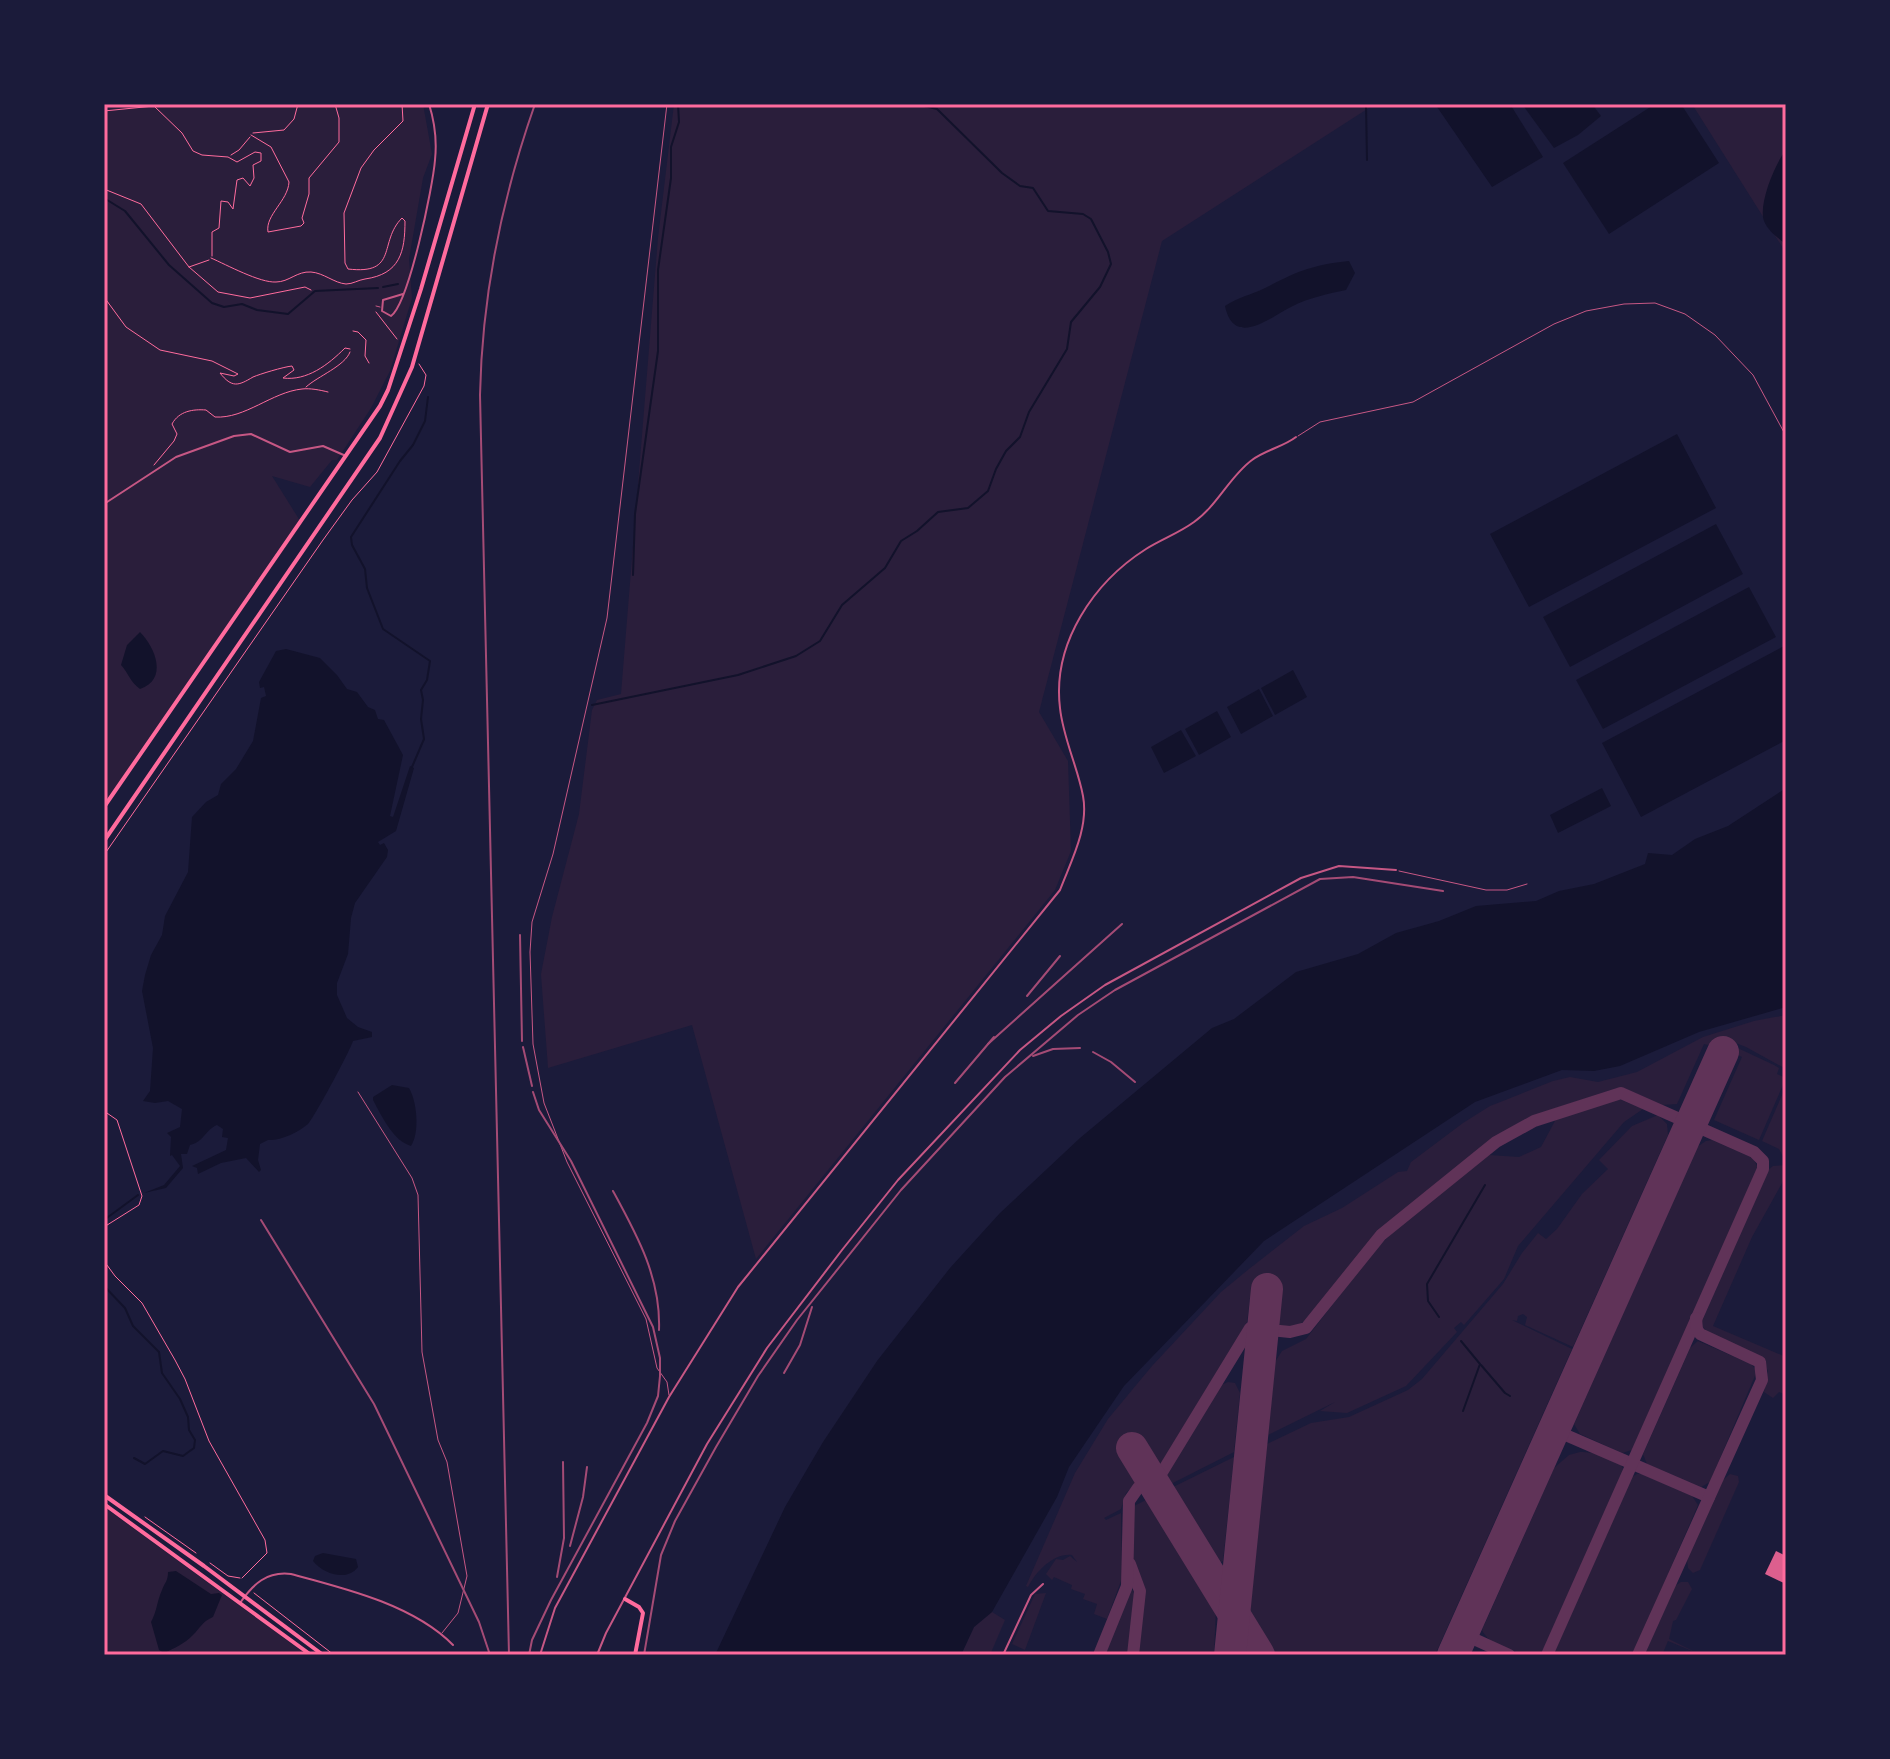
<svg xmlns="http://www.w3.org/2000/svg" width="1890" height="1759" font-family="'Golos Text',sans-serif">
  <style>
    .green { fill: #2a1e3b }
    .water { fill: #12122b }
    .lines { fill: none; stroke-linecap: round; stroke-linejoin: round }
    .stream { stroke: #12122b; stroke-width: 2 }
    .taxiway { stroke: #603358; stroke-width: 12 }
    .runway { stroke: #603358; stroke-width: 32 }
    .building { fill: #dd5f8e }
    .path { stroke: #ff6b9d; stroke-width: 1 }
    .service { stroke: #c65784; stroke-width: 1 }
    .minor { stroke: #c65784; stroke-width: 2 }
    .trunk { stroke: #ff6b9d; stroke-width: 4 }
    .rail { stroke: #a44b75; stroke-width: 2 }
    .neatline { fill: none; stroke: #ff6b9d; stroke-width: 3 }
  </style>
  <rect width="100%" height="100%" fill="#1b1b3a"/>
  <g class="green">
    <polygon points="104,104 423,104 432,154 423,178 409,259 412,298 390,371 371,408 337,460 332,460 310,487 272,476 302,524 203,667 138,754 104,807"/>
    <polygon points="674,104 1375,104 1162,241 1039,712 1068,761 1071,851 1055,890 756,1259 692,1025 548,1068 541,974 552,917 579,814 592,710 597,700 621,694 658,238"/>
    <polygon points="1692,104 1786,104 1786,253"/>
    <path d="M1786,1015V1069L1746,1047L1723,1038L1725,1042L1722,1048L1704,1044L1677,1104L1662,1105L1624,1088H1617L1529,1117L1498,1135L1376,1233L1308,1319L1296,1326H1281L1279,1324L1281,1302L1271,1299L1270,1289L1262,1288L1261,1297L1250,1298L1247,1322L1157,1470L1140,1443L1123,1454L1139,1480L1126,1493L1121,1509L1104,1518L1106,1520L1121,1513L1122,1578L1107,1619L1094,1614L1097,1604L1083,1599L1085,1594L1071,1589L1072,1585L1054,1577L1052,1580L1046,1574L1056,1559L1063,1560L1070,1556L1077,1562L1072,1555C1054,1553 1037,1570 1028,1587L1026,1586L1075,1473L1108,1419L1152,1366L1221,1292L1249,1269L1304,1226L1342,1208L1398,1172L1407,1171L1411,1162L1463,1123L1490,1106L1508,1099L1553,1081L1570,1077L1598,1082L1637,1072L1703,1037L1754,1021Z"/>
    <polygon points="1727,1043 1774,1065 1779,1068 1777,1074 1786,1078 1759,1140 1714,1120 1742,1057 1725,1049"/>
    <polygon points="1786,1086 1786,1162 1779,1149 1762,1141"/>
    <polygon points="1619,1099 1643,1109 1624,1122 1518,1246 1504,1279 1464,1325 1461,1322 1454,1328 1457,1332 1406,1386 1347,1413 1320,1411 1335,1402 1268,1435 1275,1362 1282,1351 1306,1339 1373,1252 1397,1228 1489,1155 1519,1157 1541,1147 1556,1119"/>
    <polygon points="1658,1115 1667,1124 1668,1135 1573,1347 1525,1325 1527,1317 1523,1314 1518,1316 1517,1321 1512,1320 1572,1349 1435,1655 1270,1655 1249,1621 1267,1444 1311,1423 1349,1417 1408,1390 1422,1379 1503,1284 1522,1253 1538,1233 1546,1239 1557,1229 1582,1194 1608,1169 1599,1160 1632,1126"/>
    <polygon points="1712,1140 1753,1158 1758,1168 1632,1450 1622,1453 1580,1434 1574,1424 1697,1147 1706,1141"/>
    <polygon points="1786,1165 1786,1176 1752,1237 1713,1326 1786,1357 1786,1395 1779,1392 1773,1398 1764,1392 1768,1371 1762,1359 1708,1333 1703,1327 1702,1321 1768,1170 1773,1166"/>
    <polygon points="1698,1341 1751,1364 1757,1371 1710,1482 1701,1487 1647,1464 1643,1454 1690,1348"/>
    <polygon points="1228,1382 1235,1383 1240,1393 1234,1452 1167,1486 1166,1479 1169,1470 1221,1385"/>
    <path d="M1580,1452C1594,1452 1614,1456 1623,1468L1622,1473L1541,1655C1522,1655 1491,1649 1482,1630L1554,1468L1569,1455Z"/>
    <polygon points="1234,1457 1223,1561 1217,1564 1169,1489"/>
    <polygon points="1637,1474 1642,1474 1692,1496 1698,1505 1633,1655 1553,1655 1632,1477"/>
    <polygon points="1730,1474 1738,1476 1739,1482 1700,1570 1693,1573 1688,1568 1687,1559 1723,1480"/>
    <polygon points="1146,1500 1152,1502 1216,1608 1214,1655 1138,1655 1145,1593 1133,1557 1132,1507"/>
    <polygon points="104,1507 307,1655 104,1655"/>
    <polygon points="1681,1582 1688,1582 1692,1589 1676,1620 1673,1621 1669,1639 1697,1653 1668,1641 1662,1655 1644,1655 1675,1586"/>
    <polygon points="1131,1587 1134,1594 1128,1655 1105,1655"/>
    <polygon points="1046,1593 1025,1650 1012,1644 1035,1594"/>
    <polygon points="992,1612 1005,1620 990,1655 961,1655 974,1627"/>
  </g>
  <g class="water">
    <polygon points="1435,104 1510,104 1543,157 1492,187"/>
    <polygon points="1522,104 1592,104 1601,116 1578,135 1554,148"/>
    <polygon points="1655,104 1681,104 1719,163 1609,234 1563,163"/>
    <path d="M1786,150V244C1778,238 1768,231 1764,221C1758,205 1775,163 1786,150Z"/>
    <path d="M1349,261L1355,273L1346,290C1327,294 1308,298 1291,307C1269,318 1234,348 1225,306C1238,297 1251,295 1265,288C1298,271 1312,265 1349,261Z"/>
    <polygon points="1677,434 1716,508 1529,607 1490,534"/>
    <polygon points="1716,524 1743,574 1570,667 1543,617"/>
    <polygon points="1749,587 1776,637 1603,729 1576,680"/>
    <path d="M140,632C156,648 168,680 140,689C130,682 129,674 121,665L127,645Z"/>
    <polygon points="1786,645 1786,740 1641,817 1602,743"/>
    <path d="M286,649L320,658L337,675L347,689L357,692L368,707L375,710L378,719L384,720L403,755L390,816L393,817L410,766L414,768L396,831L378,842L380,845L384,843L388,850L387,857L355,903L351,918L348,954L337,983V995L347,1018L358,1027L372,1032V1037L353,1041C351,1049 313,1120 308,1124C299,1132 280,1141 268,1140L260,1144L258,1160L261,1170L259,1172L246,1158L221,1163L198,1174L197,1168L192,1166L226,1150L228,1138L222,1137L223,1129L217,1125C205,1130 204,1142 190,1145L187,1154H181L183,1168L166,1188L144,1193L164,1185L180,1166L172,1155L170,1156L171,1137L167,1133L180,1127L182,1109L168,1101L155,1103L143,1101L150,1091L153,1048L142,991L145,975L151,955L162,935L165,916L188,872L192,817L206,802L218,795L221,784L236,769L253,741L261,698L266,696L264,687L260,688L259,682L276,651Z"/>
    <polygon points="1293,670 1307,697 1275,715 1261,688"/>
    <polygon points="1259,689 1273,716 1241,734 1227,707"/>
    <polygon points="1217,711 1231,737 1199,755 1185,729"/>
    <polygon points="1181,730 1196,756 1164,773 1151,747"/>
    <polygon points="1602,788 1611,806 1558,833 1550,815"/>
    <polygon points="1786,788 1786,1007 1699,1032 1620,1066 1594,1071 1562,1070 1475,1102 1264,1241 1124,1386 1069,1467 1057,1497 992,1612 974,1627 961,1655 715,1655 785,1507 823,1442 877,1361 950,1268 1000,1213 1080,1138 1212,1028 1234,1019 1296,972 1358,954 1396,933 1439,921 1476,906 1536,901 1559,891 1594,884 1645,864 1648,853 1672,855 1695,839 1728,826"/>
    <path d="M392,1085L409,1088C417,1101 420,1133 411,1146C394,1141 383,1119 373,1100V1097Z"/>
    <path d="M323,1553L356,1559L358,1567C347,1582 323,1574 313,1561L315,1556Z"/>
    <path d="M176,1571L211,1594L219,1593L222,1595L213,1617C203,1621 200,1628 193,1635C184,1644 175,1648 164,1653L159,1650L151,1622C157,1611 157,1601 162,1590C165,1582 168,1581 168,1572Z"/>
  </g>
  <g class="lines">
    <g class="stream">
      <polyline points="1366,104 1367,160"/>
      <polyline points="104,198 125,211 169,265 212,303 224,307 242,304 257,310 288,314 315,291 378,288"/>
      <polyline points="383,287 398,284"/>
      <polyline points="633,575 635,514 658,351 658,270 671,178 671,147 679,122 678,104"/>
      <polyline points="592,705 738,675 796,656 820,641 842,605 885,568 901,541 917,531 938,512 968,508 988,491 996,469 1006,451 1020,437 1029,412 1067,349 1071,322 1100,287 1111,264 1108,252 1091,219 1083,214 1048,211 1033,188 1020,186 1002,173 937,109 916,104"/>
      <polyline points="412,767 424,739 421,719 423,700 421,690 427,680 430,661 383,629 367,588 365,569 352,545 351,537 400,461 413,445 425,421 428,397"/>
      <polyline points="104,1220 138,1195"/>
      <polyline points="104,1286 125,1308 133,1326 159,1352 162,1373 180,1399 188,1417 189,1430 195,1440 194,1448 183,1456 163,1451 145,1464 134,1458"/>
      <polyline points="1439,1317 1428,1301 1427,1284 1485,1185"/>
      <polyline points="1461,1341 1480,1364 1463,1411"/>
      <polyline points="1481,1365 1505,1393 1510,1396"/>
    </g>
    <g class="taxiway">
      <polyline points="1554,1430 1709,1497"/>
      <polyline points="1130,1564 1140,1591 1133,1655"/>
      <polyline points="1463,1634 1509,1655"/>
      <polyline points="1099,1655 1127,1586 1129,1501 1138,1488 1161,1474 1250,1328 1290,1332 1306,1328 1381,1235 1496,1142 1534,1121 1621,1093 1754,1152 1763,1161 1763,1169 1547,1655"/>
      <polyline points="1638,1655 1762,1380 1760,1362 1700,1334 1697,1329 1696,1318"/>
    </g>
    <g class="runway">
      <polyline points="1132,1448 1259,1655"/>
      <polyline points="1230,1655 1267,1289"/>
      <polyline points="1453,1655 1723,1052"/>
    </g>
  </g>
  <polygon class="building" points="1776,1551 1786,1556 1786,1584 1765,1574"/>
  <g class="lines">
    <g class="path">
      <polyline points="104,111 154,106 182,133 193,151 202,155 228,157 237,162 255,152 261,153 261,161 253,165 254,178 250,186 243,178 237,180 233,209 228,202 221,201 219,228 212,232 212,256"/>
      <polyline points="253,133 284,130 294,119 298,104"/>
      <path d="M251,135L271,147L289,182C288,201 265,215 268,232L301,226L304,223L302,218L309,194V178L339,142V118L335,104"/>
      <polyline points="231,155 239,150 250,137"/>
      <polyline points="104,189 141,204 189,267 218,292 250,298 305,287 311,290"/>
      <path d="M211,258C227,265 260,283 276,282C289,282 297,271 311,272C324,273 334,283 346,284C353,284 358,280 365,279C400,274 405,252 405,221L402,218C378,242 399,275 348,269L345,263L344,213L361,168L374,150L403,121L402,104"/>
      <polyline points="189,267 209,260"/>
      <path d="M104,297L126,327L160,350L212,361L238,374L234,376L220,373C232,388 238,386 253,377C260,374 283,367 292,366L294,370L283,378C307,381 328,365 345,348L350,349"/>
      <polyline points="376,312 397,339"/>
      <polyline points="353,331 358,332 366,340 365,356 369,363"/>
      <path d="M306,387C318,376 345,366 350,352"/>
      <path d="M154,465L174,441L177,434L172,424C179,411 193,409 206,410L215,417C245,419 272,392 302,389C310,388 320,390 328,392"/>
      <polyline points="104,855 323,540 352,500 377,472 424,386 426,375 419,364"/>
      <polyline points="104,1111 117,1120 142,1196 139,1205 104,1227"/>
      <polyline points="104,1261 115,1276 142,1303 175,1360 185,1379 209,1441 265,1540 267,1553 242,1578"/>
      <polyline points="145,1517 196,1553"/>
      <polyline points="210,1563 228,1576 240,1578"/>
      <polyline points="254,1593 334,1655"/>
    </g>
    <g class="service">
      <polyline points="667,104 607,618 553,854 532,922 530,952 533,1044 544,1103 567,1162 646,1319 657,1368 667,1382 669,1395"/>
      <polyline points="376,306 380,307"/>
      <polyline points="1298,436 1320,422 1413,402 1554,324 1586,311 1624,304 1655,303 1685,314 1715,335 1753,375 1786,436"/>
      <polyline points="1399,871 1486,890 1507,890 1527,884"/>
      <polyline points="358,1092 412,1178 418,1195 422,1352 438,1440 447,1462 467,1576 458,1613 442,1633"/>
    </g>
    <g class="minor">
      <path d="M403,294L383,300L382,311L391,316C409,303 433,186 435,160C437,141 435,123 429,104"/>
      <polyline points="104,504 176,457 234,436 251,434 290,452 323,446 346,456"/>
      <path d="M240,1603C253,1584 267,1571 291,1574C344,1588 414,1605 453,1645"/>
      <path d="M540,1655L555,1608L669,1397L738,1287L1060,890C1071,861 1089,828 1083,796C1078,768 1063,738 1060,708C1052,643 1094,582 1146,549C1162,539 1179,533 1194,522C1217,506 1230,476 1252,460C1265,450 1283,447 1296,437"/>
      <polyline points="597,1655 606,1633 707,1444 767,1348 842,1250 898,1180 1020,1050 1061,1016 1105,985 1301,878 1339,866 1396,870"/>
      <polyline points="1003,1655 1031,1595 1043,1584"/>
    </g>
    <g class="trunk">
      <polyline points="104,807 380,406 388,390 421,289 475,104"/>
      <polyline points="104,841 380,438 412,367 488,104"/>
      <polyline points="104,1495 204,1566 323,1655"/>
      <polyline points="104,1504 311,1655"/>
      <polyline points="625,1599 639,1607 643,1613 635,1655"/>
    </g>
    <g class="rail">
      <polyline points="520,935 522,1041"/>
      <polyline points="1027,996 1060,956"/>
      <polyline points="988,1044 1122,924"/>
      <polyline points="523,1047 532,1086"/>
      <polyline points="1093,1052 1111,1062 1135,1082"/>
      <polyline points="1033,1056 1053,1049 1080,1048"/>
      <polyline points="955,1083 994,1037"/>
      <path d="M613,1191C637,1235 661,1278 659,1330"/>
      <polyline points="261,1220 374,1404 479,1622 490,1655"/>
      <polyline points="784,1373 800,1345 812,1307"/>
      <polyline points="570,1546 583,1497 587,1467"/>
      <polyline points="557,1577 564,1538 563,1462"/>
      <path d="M509,1655L480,395C482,294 502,198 535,104"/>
      <polyline points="529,1655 532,1640 551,1600 647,1423 658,1396 660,1376 660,1358 653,1327 571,1161 539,1110 533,1092"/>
      <polyline points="644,1655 661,1555 675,1521 716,1447 758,1376 797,1320 901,1190 1005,1077 1078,1015 1115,990 1320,879 1353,877 1443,891"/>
    </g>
  </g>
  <rect width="1890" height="1759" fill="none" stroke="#1b1b3a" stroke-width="212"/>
  <rect x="106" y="106" width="1678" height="1547" class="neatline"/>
</svg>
